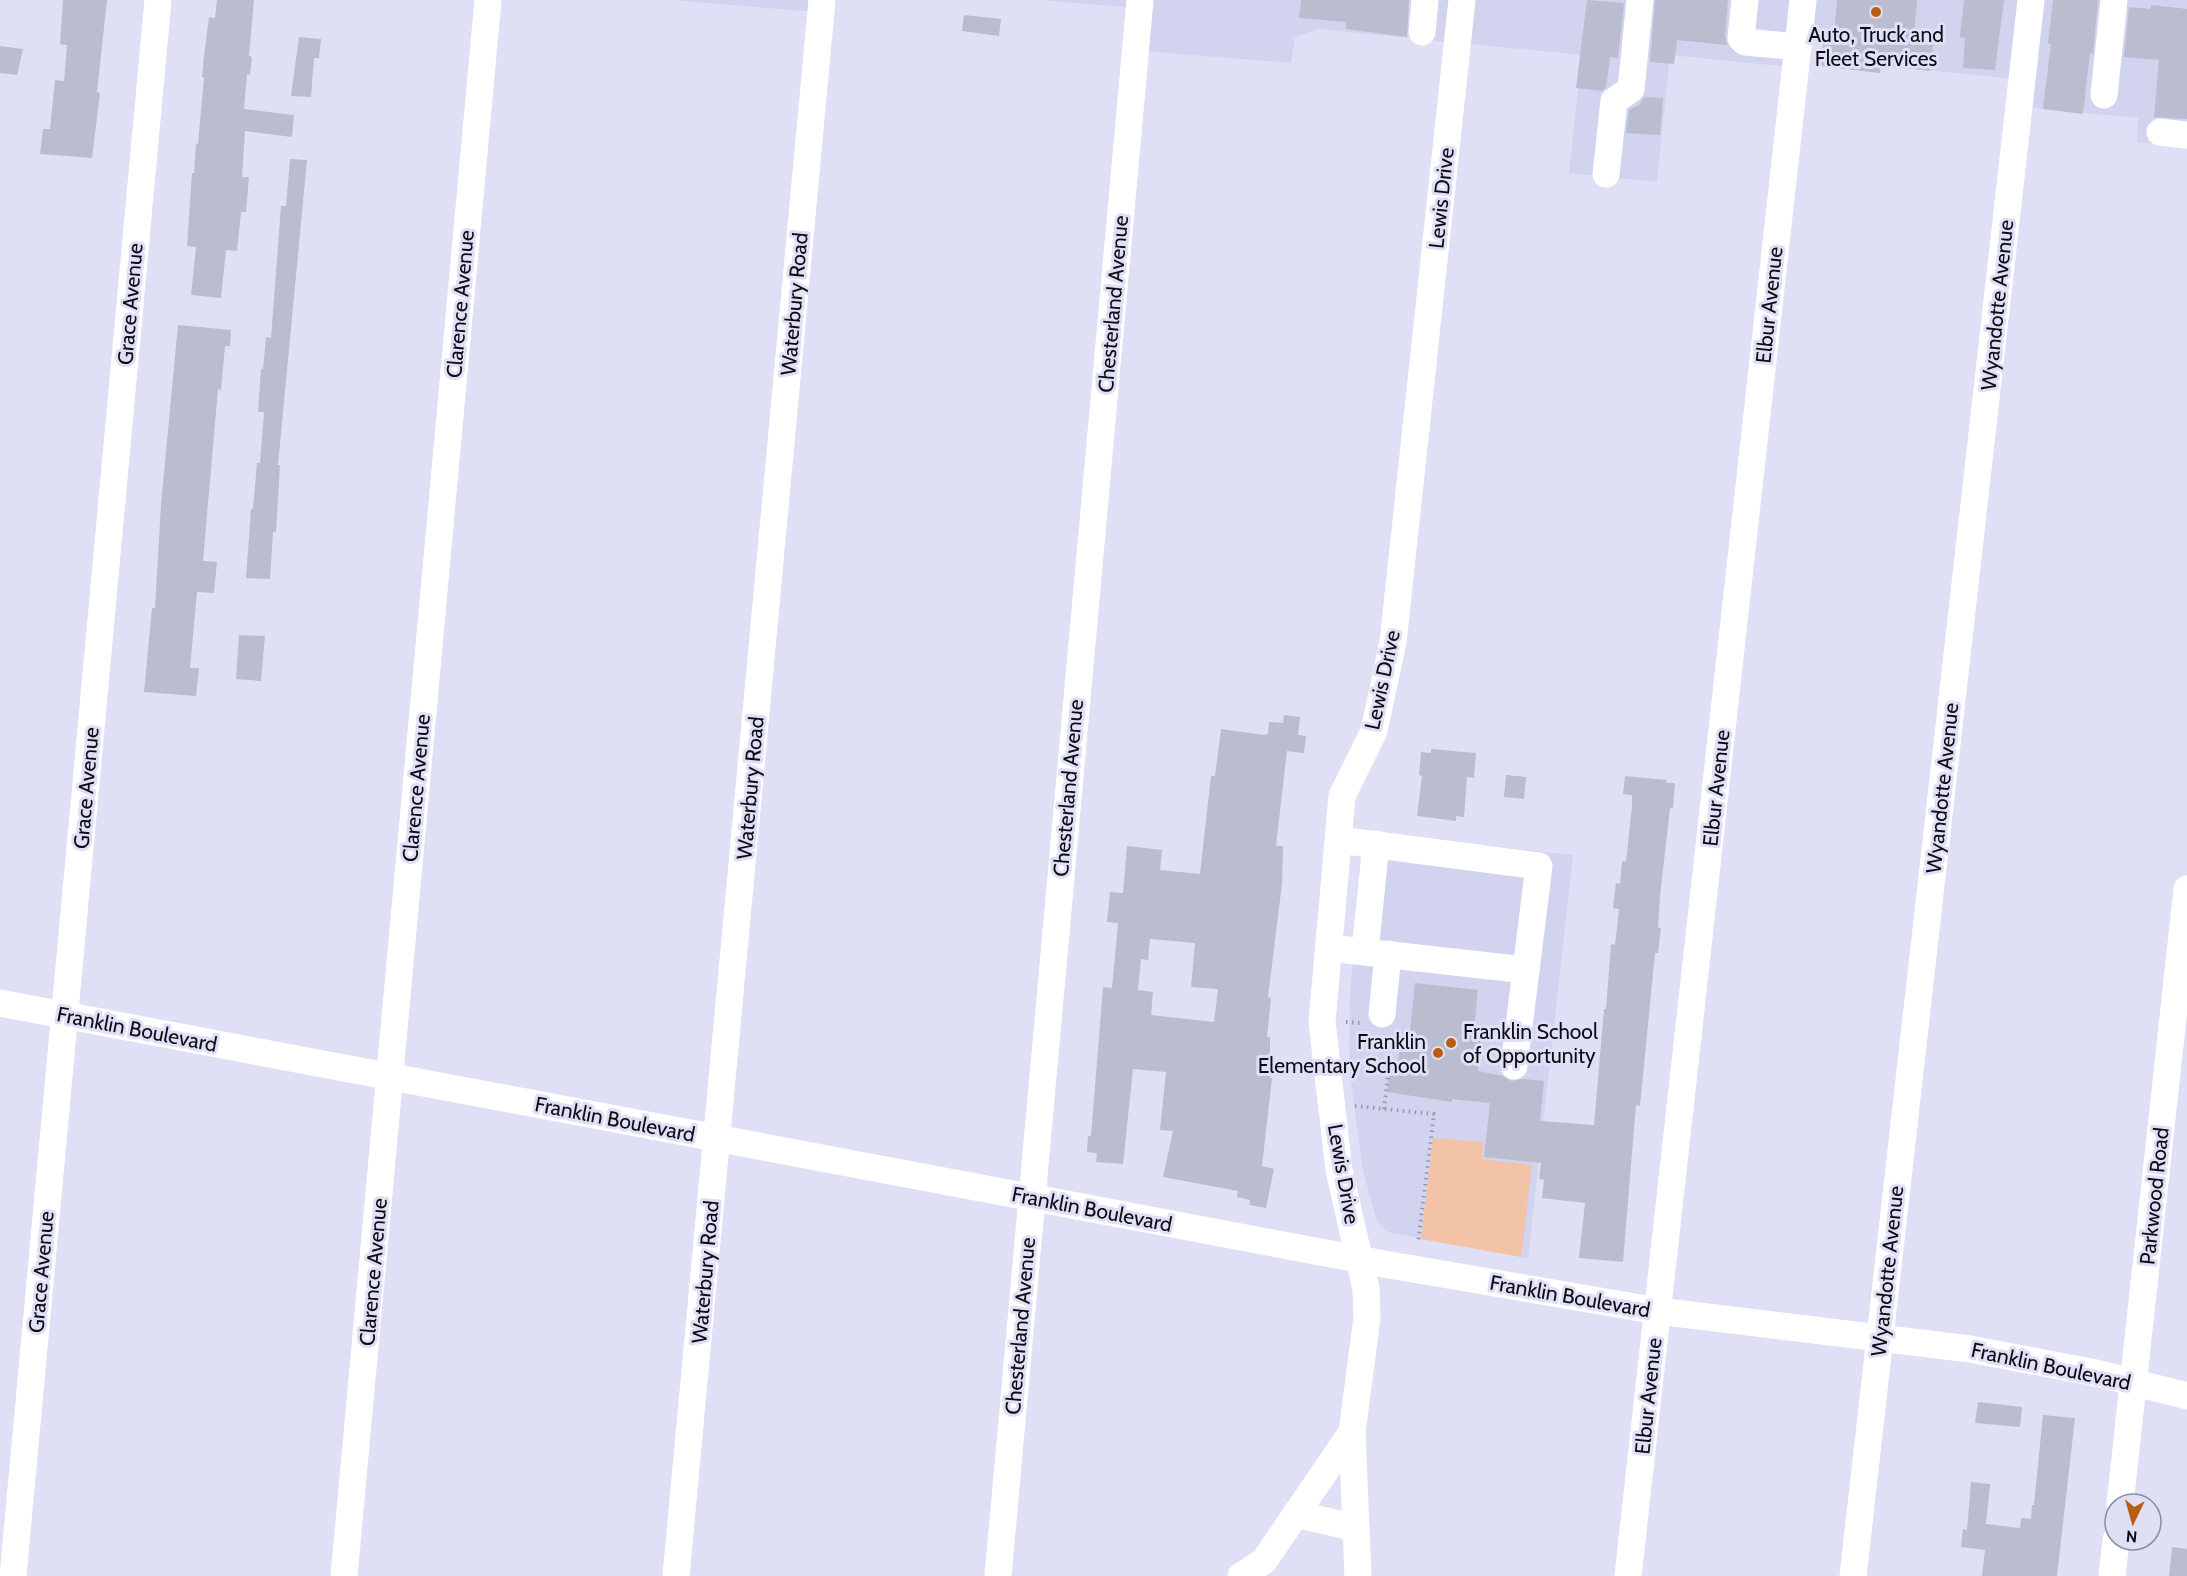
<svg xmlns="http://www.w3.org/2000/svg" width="2187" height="1576" font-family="Cabin,sans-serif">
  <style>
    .built { fill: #d1d3ef }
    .green { fill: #f2c3a7 }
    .building { fill: #babcd0; fill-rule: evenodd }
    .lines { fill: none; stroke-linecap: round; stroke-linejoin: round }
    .path { stroke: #9899aa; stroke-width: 4; stroke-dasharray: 1.5 4.5; stroke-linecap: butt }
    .minor { stroke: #fff; stroke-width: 27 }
    .poi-dot { fill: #bb5d0e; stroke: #dfe0f6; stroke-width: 2 }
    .labels { text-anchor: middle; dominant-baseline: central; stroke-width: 6; stroke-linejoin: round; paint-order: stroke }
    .poi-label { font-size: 21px; fill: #0c0d14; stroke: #dfe0f6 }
    .street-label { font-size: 21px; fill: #0c0d14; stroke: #dfe0f6 }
  </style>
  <rect width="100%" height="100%" fill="#dfe0f6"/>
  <g class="built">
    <polygon points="672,0 828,0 827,13"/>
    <polygon points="1040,0 2187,0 2187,147 2137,142 2138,118 2014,106 2016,79 1885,66 1887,39 1795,30 1791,67 1670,55 1657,182 1569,173 1582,55 1318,29 1295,37 1291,63 1131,50 1135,8"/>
    <polygon points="1366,833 1573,855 1528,1258 1387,1232 1377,1221 1363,1171 1349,1066 1350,995"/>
  </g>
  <polygon class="green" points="1433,1138 1483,1142 1482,1159 1532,1165 1521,1257 1421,1239"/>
  <g class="building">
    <polygon points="63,0 107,0 97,92 100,93 92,158 40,154 43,129 50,129 55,80 64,81 67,45 60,44"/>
    <polygon points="217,0 254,0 249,56 252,57 250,75 247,74 244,109 294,115 292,137 245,131 242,177 249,177 246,212 241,212 237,251 226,250 221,298 191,295 196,247 187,246 192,173 194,173 196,144 198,144 204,77 202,77 204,56 209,17 215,18"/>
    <polygon points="1301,0 1409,0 1407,37 1346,29 1346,22 1299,18"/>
    <polygon points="1587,0 1624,3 1618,58 1610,57 1606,87 1602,91 1576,88"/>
    <polygon points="1655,0 1728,0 1725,36 1727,45 1677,40 1674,64 1650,62"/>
    <polygon points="1837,0 1917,0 1914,35 1934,38 1930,71 1881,65 1880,73 1820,66 1824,35 1834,36"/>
    <polygon points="1964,0 2004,0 1995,70 1963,68 1965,38 1960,37"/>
    <polygon points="2053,0 2098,0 2093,54 2090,53 2083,114 2043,109 2051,44 2048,43"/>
    <polygon points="2151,5 2187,9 2187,119 2154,117 2159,60 2124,57 2129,7 2150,9"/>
    <polygon points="964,15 1001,19 999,36 962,31"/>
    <polygon points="299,37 321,39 319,58 314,58 311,97 291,96"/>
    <polygon points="0,46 23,49 17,75 0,73"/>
    <polygon points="1644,97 1663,98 1660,135 1626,133 1629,110 1639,105"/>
    <polygon points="290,159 307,160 278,465 280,465 276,532 273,532 270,579 246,578 251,509 253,509 257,463 260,463 264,412 258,412 261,369 263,369 266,337 271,338 281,206 286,206"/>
    <polygon points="178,325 231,330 230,346 225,346 221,390 218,389 203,561 217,562 214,593 197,592 190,668 199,668 196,696 144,692 152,608 155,608 161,504"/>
    <polygon points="239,635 265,636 261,681 236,679"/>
    <path d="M1284,715L1300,717L1298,735L1306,736L1304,753L1287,751L1276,846H1283L1282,884L1268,997L1271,998L1267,1037H1270V1078H1272L1262,1166L1274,1169L1266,1208L1249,1205L1250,1200L1237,1197L1238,1191L1163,1177L1173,1131L1160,1130L1166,1072L1133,1069L1123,1164L1096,1162L1097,1153L1087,1152L1088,1136H1091L1103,987L1112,988L1118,923L1107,922L1110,892L1123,893L1127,846L1162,850L1160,870L1200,874L1211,776H1215L1221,729L1264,735L1268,734L1269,722L1283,723ZM1150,939L1195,943L1191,987L1218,989L1214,1022L1151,1015L1153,992L1138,990L1141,959L1148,960Z"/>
    <polygon points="1431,749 1476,753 1474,778 1467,777 1464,817 1456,816 1456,821 1417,816 1422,776 1419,775 1421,752 1431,753"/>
    <polygon points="1506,775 1526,777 1524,799 1504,797"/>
    <polygon points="1625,776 1667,780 1666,783 1675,783 1673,808 1670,808 1660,896 1658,928 1661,928 1658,953 1655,953 1640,1106 1636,1105 1623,1262 1579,1258 1585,1203 1542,1198 1544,1180 1539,1179 1541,1163 1484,1157 1490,1103 1452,1099 1452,1102 1387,1092 1391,1062 1398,1063 1402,1031 1410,1032 1415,983 1478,990 1473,1039 1481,1040 1478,1071 1503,1076 1511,1081 1523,1079 1544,1081 1540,1121 1594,1125 1604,1009 1606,1009 1611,944 1615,945 1619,909 1613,908 1616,883 1620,884 1622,861 1626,862 1632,806 1632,795 1623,794"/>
    <polygon points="1978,1402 2022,1407 2020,1427 1975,1423"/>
    <polygon points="2043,1415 2075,1418 2057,1576 1982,1576 1985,1550 1961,1547 1963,1529 1967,1530 1971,1482 1990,1484 1986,1524 2020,1528 2021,1518 2031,1519 2032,1505 2034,1505"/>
    <polygon points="2172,1547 2187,1549 2187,1576 2169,1576"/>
  </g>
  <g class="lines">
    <g class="path">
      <polyline points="1346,1022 1361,1023"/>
      <polyline points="1355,1106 1434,1114 1418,1243"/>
      <polyline points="1384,1109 1393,1032"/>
    </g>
    <g class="minor">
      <polyline points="1745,0 1741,38 1745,42 1798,47"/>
      <polyline points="1422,32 1425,0"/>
      <polyline points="2104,95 2114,0"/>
      <polyline points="2160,132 2187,135"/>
      <polyline points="1606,174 1614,101 1631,89 1640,0"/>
      <polyline points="1329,948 1526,970 1539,866 1339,840"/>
      <polyline points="1365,952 1376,844"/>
      <polyline points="0,1003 1384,1264 1658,1311 1970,1349 2096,1373 2187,1396"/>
      <polyline points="1382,1014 1388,954"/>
      <polyline points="1514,1066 1526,970"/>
      <polyline points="1352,1432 1358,1576"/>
      <polyline points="2120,1504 2187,889"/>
      <polyline points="1296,1514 1356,1528"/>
      <polyline points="13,1576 158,0"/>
      <polyline points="344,1576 488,0"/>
      <polyline points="676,1576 822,0"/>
      <polyline points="998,1576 1140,0"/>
      <polyline points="1241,1576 1264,1561 1352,1432 1367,1318 1366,1289 1339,1170 1322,1022 1342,796 1374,731 1393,642 1462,0"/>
      <polyline points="1628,1576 1803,0"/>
      <polyline points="1853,1576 2031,0"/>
      <polyline points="2112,1576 2116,1540"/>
    </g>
  </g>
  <g class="poi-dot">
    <circle cx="1876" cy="12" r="6"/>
    <circle cx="1451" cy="1043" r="6"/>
    <circle cx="1438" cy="1053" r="6"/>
  </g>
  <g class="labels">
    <g class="poi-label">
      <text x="1876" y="34">Auto, Truck and<tspan x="1876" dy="24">Fleet Services</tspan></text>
      <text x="1463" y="1031" text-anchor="start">Franklin School<tspan x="1463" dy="24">of Opportunity</tspan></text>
      <text x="1426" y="1041" text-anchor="end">Franklin<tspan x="1426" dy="24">Elementary School</tspan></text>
    </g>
    <g class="street-label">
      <text transform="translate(1441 198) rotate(-84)">Lewis Drive</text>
      <text transform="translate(130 304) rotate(-85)">Grace Avenue</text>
      <text transform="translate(460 304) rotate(-85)">Clarence Avenue</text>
      <text transform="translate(794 304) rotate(-85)">Waterbury Road</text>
      <text transform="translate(1113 304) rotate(-85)">Chesterland Avenue</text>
      <text transform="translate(1769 305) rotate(-84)">Elbur Avenue</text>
      <text transform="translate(1997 305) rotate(-84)">Wyandotte Avenue</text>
      <text transform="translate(1382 680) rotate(-78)">Lewis Drive</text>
      <text transform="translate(86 788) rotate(-85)">Grace Avenue</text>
      <text transform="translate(416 788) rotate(-85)">Clarence Avenue</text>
      <text transform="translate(750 788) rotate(-85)">Waterbury Road</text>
      <text transform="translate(1068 788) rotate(-85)">Chesterland Avenue</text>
      <text transform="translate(1716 788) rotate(-84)">Elbur Avenue</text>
      <text transform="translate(1942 788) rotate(-84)">Wyandotte Avenue</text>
      <text transform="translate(137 1029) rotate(11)">Franklin Boulevard</text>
      <text transform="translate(615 1119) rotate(11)">Franklin Boulevard</text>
      <text transform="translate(1344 1174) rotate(80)">Lewis Drive</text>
      <text transform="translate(2154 1196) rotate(-84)">Parkwood Road</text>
      <text transform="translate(1092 1209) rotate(11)">Franklin Boulevard</text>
      <text transform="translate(1887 1271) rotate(-84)">Wyandotte Avenue</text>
      <text transform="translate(41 1272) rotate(-85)">Grace Avenue</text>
      <text transform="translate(373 1272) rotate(-85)">Clarence Avenue</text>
      <text transform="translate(705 1272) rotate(-85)">Waterbury Road</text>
      <text transform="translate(1570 1296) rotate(10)">Franklin Boulevard</text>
      <text transform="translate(1020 1326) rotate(-85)">Chesterland Avenue</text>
      <text transform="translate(2051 1366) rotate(12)">Franklin Boulevard</text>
      <text transform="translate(1648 1396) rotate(-84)">Elbur Avenue</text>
    </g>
  </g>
  <g transform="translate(2133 1522) rotate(185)"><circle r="28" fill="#dfe0f6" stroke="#8b8c9c" stroke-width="1.5"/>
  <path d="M0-4.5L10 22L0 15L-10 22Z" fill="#bb5d0e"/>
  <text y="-9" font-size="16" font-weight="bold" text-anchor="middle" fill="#0c0d14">N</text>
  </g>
</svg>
